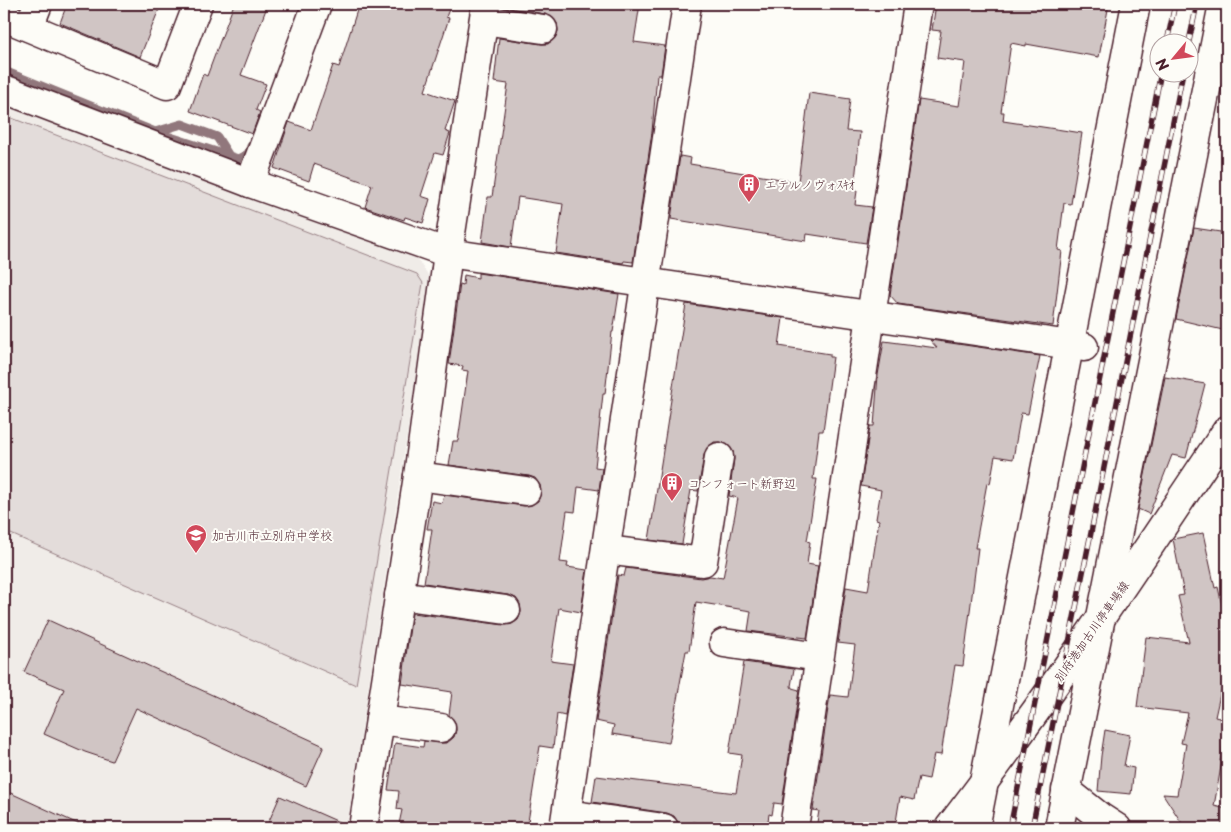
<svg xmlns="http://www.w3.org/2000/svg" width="1231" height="832" font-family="'Playpen Sans','Klee One',sans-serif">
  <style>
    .built { fill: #f0ece8 }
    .green { fill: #e3dcda; stroke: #967e82 }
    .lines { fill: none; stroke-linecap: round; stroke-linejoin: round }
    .stream { stroke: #91777b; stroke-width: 9 }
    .building { fill: #d0c5c4; stroke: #4a1f2b }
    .street-casing { stroke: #4a1f2b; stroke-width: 31 }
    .secondary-casing { stroke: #4a1f2b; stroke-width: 31 }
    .street { stroke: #fdfcf7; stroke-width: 28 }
    .secondary { stroke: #fdfcf7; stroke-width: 28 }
    .rail-casing { stroke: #4a1f2b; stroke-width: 5.5 }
    .rail { stroke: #fdfcf7; stroke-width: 4; stroke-dasharray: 11; stroke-linecap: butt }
    .labels { text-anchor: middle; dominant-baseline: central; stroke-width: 4; stroke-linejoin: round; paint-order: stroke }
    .poi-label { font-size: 12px; fill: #4a1f2b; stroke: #fdfcf7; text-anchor: start }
    .street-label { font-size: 12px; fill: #4a1f2b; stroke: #fdfcf7 }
  </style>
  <rect width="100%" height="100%" fill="#fdfcf7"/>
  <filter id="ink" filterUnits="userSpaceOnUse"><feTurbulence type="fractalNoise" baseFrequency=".02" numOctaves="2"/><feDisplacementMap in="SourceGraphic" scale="10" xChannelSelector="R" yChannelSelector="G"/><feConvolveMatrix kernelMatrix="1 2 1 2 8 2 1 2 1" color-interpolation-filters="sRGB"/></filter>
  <g filter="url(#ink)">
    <polygon class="built" points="4,99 415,256 431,279 347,828 4,828"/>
    <polygon class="green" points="4,115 417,274 423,283 356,685 4,531"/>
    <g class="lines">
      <g class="stream">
        <polyline points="4,71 155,132 182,124 217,137 229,156 238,159 248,154 251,146"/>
        <polyline points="155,132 229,156"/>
      </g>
    </g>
    <g class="building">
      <polygon points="67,4 161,4 140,57 60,23"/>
      <polygon points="234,4 268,4 241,75 266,84 256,110 260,112 252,134 190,111 203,74 207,76"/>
      <polygon points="359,4 451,4 446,17 449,18 425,91 455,101 445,131 450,133 443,155 435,153 421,196 430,199 423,223 405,217 404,220 365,207 372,185 314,164 309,181 274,168 289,122 311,130 333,65 339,67"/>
      <polygon points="504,4 640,4 634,42 665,46 661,75 657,75 652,132 633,262 624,261 623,263 556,253 563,204 518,197 511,247 482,242 488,197 492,197 508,84 494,82 499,38 541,44 548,44 555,38 558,31 557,23 552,17 545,14 503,7"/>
      <polygon points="936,4 1109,4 1099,57 1026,44 1026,46 1011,43 1001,112 1004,112 1003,121 1082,133 1071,204 1064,203 1058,250 1062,251 1053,326 898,304 890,295 919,100 959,106 965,62 937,58 941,31 932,30"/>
      <polygon points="809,93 850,99 846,131 860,132 854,190 857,191 855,205 872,207 866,243 807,234 806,241 671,219 680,156 691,158 690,164 798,182"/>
      <polygon points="1194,228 1227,233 1227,331 1176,319"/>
      <polygon points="478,273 619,294 613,332 612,332 605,394 603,394 595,467 602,468 599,490 578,487 575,512 567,511 560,562 568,563 567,567 587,570 581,612 559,608 551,661 573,664 565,716 557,714 553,748 540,746 527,828 426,828 399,824 402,810 397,809 399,791 388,790 395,743 423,747 424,741 439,743 447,743 454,737 456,730 455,722 449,715 452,692 402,684 412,613 504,625 512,624 518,620 521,612 520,604 516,598 508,595 424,583 432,529 427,529 432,501 442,503 444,495 524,506 532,505 538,501 541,493 540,485 535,478 529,476 449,465 453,441 458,441 468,371 462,370 463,366 449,364 460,284 463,285 464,275 478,278"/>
      <polygon points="686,304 783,318 779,346 830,354 830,357 833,357 823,431 819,431 813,479 817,479 807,541 810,542 807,564 818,566 807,638 748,631 751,611 696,602 689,651 686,651 669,743 612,734 614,725 596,721 618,575 624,576 626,568 701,578 710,576 723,578 738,498 729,496 734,459 733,451 728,445 721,442 714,442 707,448 704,455 698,491 691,490 682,544 649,540"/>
      <polygon points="930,340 1040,356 1028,414 1021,413 1013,459 995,456 990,484 987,483 975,548 978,548 963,666 955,665 941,755 934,754 929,779 919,777 914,800 900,797 895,828 816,828 819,811 813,810 830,695 848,697 855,645 838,643 846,587 868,591 879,520 876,519 881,490 861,486 870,426 874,426 878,375 884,341 937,348"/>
      <polygon points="1165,377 1205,384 1186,458 1172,455 1149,514 1138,509"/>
      <polygon points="1203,533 1215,588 1218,587 1227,628 1227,663 1215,717 1227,720 1227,730 1220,761 1222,761 1214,806 1227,809 1225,828 1185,828 1163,794 1177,795 1186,744 1181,743 1188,713 1137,707 1146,637 1189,642 1178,596 1184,595 1173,539"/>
      <polygon points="48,620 324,746 306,786 136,708 112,761 85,752 44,734 64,689 24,672"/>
      <polygon points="744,662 794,669 791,686 792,688 799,690 782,804 774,803 772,815 769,814 767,828 740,828 693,822 693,828 679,828 678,822 674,816 667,813 592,802 596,776 736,793 742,755 729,753"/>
      <polygon points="1105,730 1130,735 1124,766 1134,768 1131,794 1098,791 1101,756"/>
      <polygon points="4,790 87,828 4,828"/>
      <polygon points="280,796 348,826 348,828 266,828"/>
    </g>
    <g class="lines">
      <g class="street-casing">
        <g id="street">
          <polyline points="4,17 167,85 198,4"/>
          <polyline points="484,20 543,29"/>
          <polyline points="29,27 38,4"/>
          <polyline points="4,89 250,183 448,253 1084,347"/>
          <polyline points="250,183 317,4"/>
          <polyline points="418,476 526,491"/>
          <polyline points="606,550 703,562 719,457"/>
          <polyline points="399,595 506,610"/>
          <polyline points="724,643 819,657"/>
          <polyline points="380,720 441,728"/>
          <polyline points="1066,790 1100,817 1117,828"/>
          <polyline points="567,814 664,828"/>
          <polyline points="363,828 418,476 448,253 486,4"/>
          <polyline points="564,828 687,4"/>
          <polyline points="794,828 918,4"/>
          <polyline points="975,828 1136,4"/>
          <polyline points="1059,828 1223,4"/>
        </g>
      </g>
      <g class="secondary-casing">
        <path id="secondary" d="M949,828C1048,700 1137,565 1227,430"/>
      </g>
      <use href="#street" class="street"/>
      <use href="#secondary" class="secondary"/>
      <g class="rail-casing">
        <g id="rail">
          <polyline points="1167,42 1175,4"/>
          <polyline points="1188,46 1197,4"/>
          <polyline points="1010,828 1161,72"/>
          <polyline points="1032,828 1183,72"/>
        </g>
      </g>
      <use href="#rail" class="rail"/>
    </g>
  </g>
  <defs>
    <g id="building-pin" transform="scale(1.125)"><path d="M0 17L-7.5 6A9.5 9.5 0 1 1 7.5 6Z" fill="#d1495b" stroke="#fdfcf7"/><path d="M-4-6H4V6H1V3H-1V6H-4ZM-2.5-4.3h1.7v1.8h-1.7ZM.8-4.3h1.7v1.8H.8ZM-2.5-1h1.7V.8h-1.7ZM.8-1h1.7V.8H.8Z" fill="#fff"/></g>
    <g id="school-pin" transform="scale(1.125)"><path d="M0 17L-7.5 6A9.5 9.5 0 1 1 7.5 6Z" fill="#d1495b" stroke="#fdfcf7"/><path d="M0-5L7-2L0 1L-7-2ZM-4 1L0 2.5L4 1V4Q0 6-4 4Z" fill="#fff"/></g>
  </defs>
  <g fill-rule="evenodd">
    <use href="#building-pin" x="749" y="184"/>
    <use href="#building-pin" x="672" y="483"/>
    <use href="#school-pin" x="196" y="535"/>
  </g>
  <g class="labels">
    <g class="poi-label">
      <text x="765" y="184">エテルノヴォｽｷｵ</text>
      <text x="688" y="483">コンフォート新野辺</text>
      <text x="212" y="535">加古川市立別府中学校</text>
    </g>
    <g class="street-label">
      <text transform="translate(1091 631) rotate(-55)">別府港加古川停車場線</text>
    </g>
  </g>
  <rect width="1231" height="832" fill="none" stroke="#fdfcf7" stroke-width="20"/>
  <rect x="10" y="10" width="1211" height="812" fill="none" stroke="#4a1f2b" stroke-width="2" filter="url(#ink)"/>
  <g transform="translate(1174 58) rotate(241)"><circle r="24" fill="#fdfcf7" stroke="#b5a4a5"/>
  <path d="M0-4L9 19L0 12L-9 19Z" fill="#d1495b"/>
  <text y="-8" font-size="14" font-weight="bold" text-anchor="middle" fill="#4a1f2b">N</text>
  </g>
</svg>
